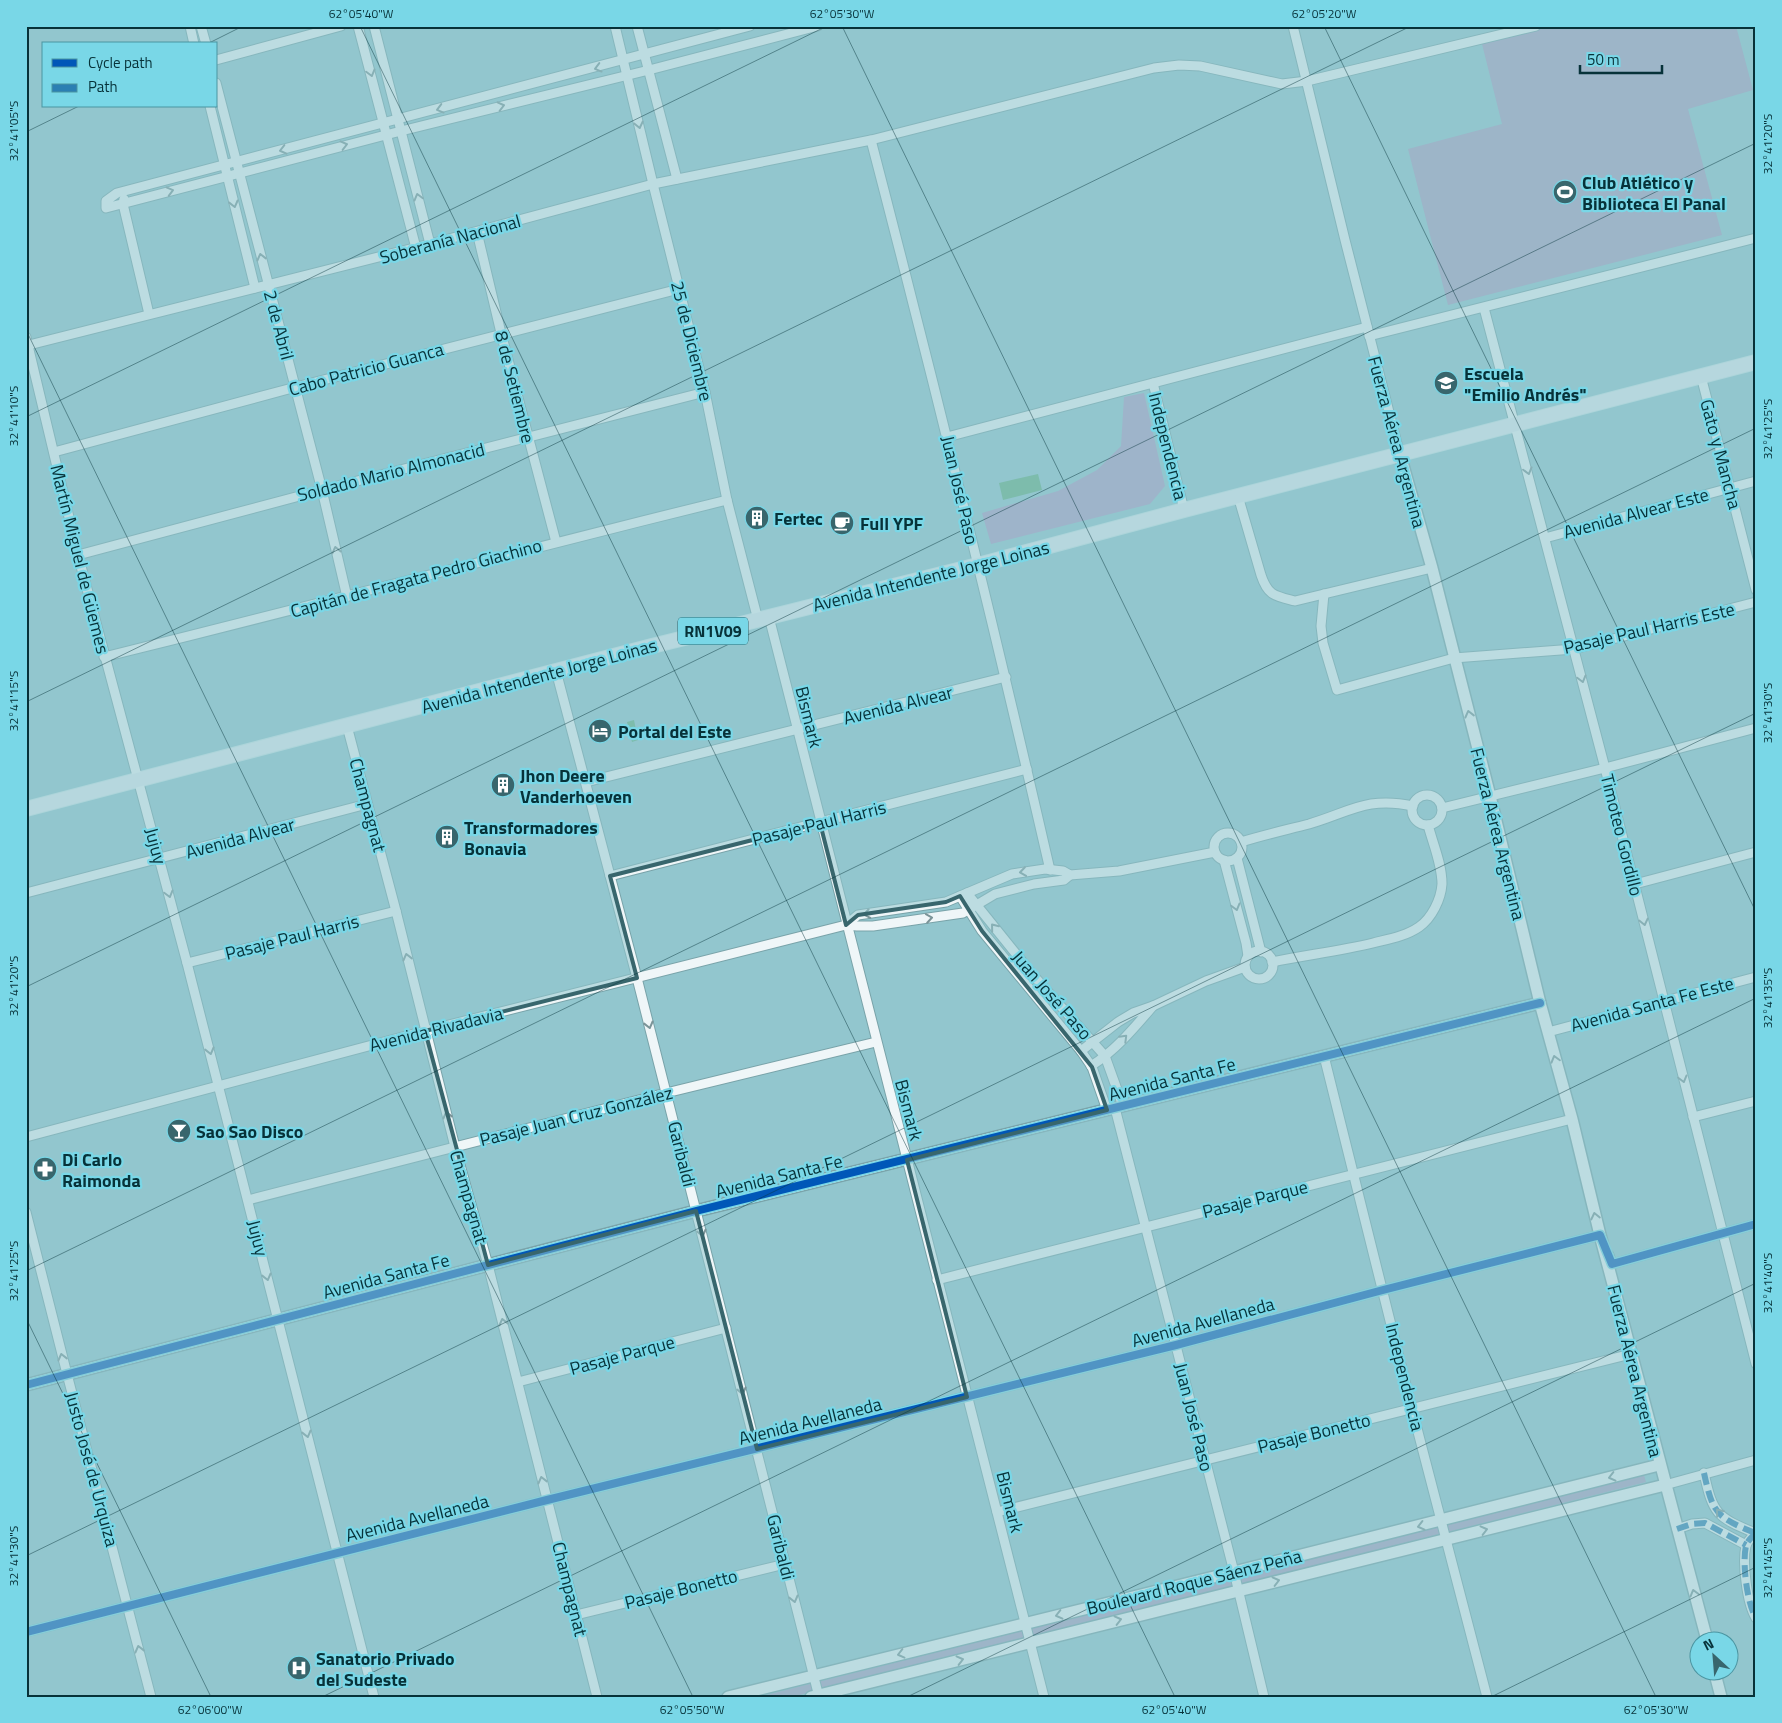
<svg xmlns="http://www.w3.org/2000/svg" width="1782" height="1723" font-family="'Titillium Web',sans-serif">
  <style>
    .green { fill: #aa9fc2 }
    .forest { fill: #ae9dc6 }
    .water { fill: #64af84 }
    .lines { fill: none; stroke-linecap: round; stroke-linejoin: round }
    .minor-casing { stroke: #79a3a9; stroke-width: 11 }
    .tertiary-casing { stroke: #79a3a9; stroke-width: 14 }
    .primary-casing { stroke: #cee5e9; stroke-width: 16 }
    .minor { stroke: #eff6f8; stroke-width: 9 }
    .tertiary { stroke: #eff6f8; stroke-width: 11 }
    .primary { stroke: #e3ecf2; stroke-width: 14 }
    .quiet { stroke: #2b7fb3; stroke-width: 6; stroke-dasharray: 12 6; stroke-linecap: butt }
    .cycleway-casing { stroke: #79d7e7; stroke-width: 11 }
    .cycleway { stroke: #0057b8; stroke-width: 8 }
    .oneway { stroke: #7b9498 }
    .marked { fill: none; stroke: #38666d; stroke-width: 4; stroke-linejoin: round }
    .ticks { fill: none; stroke: #073239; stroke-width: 1; stroke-opacity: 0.45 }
    .labels { text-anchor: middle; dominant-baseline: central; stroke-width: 4.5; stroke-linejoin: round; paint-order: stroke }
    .shield { fill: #79d7e7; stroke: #29646d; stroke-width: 1 }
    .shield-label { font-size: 16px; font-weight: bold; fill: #073239 }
    .poi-label { font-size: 18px; font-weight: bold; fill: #073239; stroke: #79d7e7; text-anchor: start }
    .street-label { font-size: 18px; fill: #073239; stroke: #79d7e7 }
    .neatline { fill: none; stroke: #073239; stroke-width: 2 }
    .ticks-label { font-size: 12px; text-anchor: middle; fill: #073239 }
  </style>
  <rect width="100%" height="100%" fill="#92c6ce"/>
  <g class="green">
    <polygon points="1536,26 1736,26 1753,90 1688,109 1722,235 1448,305 1408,149 1502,124 1481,40"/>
    <polygon points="1644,1475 1646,1482 792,1697 758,1697"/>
  </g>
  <polygon class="forest" points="1144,393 1165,486 1150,504 991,544 982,513 1058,491 1097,470 1121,446 1124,397"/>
  <g class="water">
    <polygon points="1038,474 1042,490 1003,500 999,483"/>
    <polygon points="634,720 638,740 632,742 627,722"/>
  </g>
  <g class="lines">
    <g class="minor-casing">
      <g id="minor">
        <polyline points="190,26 194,44"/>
        <polyline points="201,26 206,44"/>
        <polyline points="358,26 416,248"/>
        <polyline points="374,26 430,244"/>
        <polyline points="615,26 653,184 705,392 727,500 758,620"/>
        <polyline points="637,26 677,179"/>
        <polyline points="750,26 117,193 106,201 106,208 401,131 649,70 818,26"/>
        <polyline points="1293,26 1345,240 1400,455"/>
        <polyline points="216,60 341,26"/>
        <polyline points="216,83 322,490 347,597"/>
        <polyline points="210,106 255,288"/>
        <path d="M871,140C934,382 994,626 1050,870"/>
        <polyline points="124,199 123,204 149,314"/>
        <polyline points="477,232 501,333 556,542"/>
        <polyline points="1484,308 1605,768 1756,1364"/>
        <polyline points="1369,336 1756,238"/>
        <polyline points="26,337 78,555 187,963 374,1697"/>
        <polyline points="29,345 430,244 653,184 871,140 1154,68 1179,65 1200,66 1282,84 1307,81 1536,26"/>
        <polyline points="1701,376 1756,590"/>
        <polyline points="1153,383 1184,510"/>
        <polyline points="947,437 1367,327"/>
        <polyline points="54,452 296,387 679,289"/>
        <path d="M1238,496L1261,575C1268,596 1275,596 1295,601L1432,568"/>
        <polyline points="1545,538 1756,481"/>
        <polyline points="78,555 322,490 705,392"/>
        <polyline points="1324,594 1321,626 1323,643 1337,690 1454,658 1574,649 1756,602"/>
        <polyline points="769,617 1044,1697"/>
        <path d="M104,657C312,606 519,551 727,500"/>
        <polyline points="556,671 637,978 819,1697"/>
        <polyline points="347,726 396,911 455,1147 488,1265 597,1697"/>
        <polyline points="586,782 1006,677"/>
        <circle cx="1427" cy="810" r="15"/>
        <polyline points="1442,808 1605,768 1756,728"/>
        <circle cx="1228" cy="847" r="14"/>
        <path d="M1241,842C1264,835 1286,830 1309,824C1350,812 1367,796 1413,806"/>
        <polyline points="1237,858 1261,952"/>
        <polyline points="1224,860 1246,943 1248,956"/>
        <polyline points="610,876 1027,769"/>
        <polyline points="1635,884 1756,852"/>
        <polyline points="26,893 367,804"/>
        <polyline points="967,893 1033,975 1105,1056 1123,1106"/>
        <polyline points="960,896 982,931 1081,1051 1092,1067 1107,1110"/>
        <polyline points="846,925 857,926 873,926 963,913 995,894 1034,884 1064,880 1070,875"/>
        <circle cx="1259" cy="965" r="14"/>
        <path d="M1272,962C1306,955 1340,951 1373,943C1389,939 1406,936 1419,927C1432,918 1441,899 1442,884C1442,864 1433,844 1428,825"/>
        <polyline points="187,963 396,911"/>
        <polyline points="1548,1032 1756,977"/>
        <polyline points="1081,1051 1118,1022 1133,1013 1153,1006 1206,981 1245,967"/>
        <polyline points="1324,1056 1412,1409 1487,1697"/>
        <path d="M1091,1066C1116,1050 1134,1028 1153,1006"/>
        <polyline points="1115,1108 1234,1572 1264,1697"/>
        <polyline points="1693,1117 1756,1101"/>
        <polyline points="26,1137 425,1031 846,925 858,915 946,902 1012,874 1045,869 1063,871 1070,875 1119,871 1215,852"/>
        <polyline points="248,1200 666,1093 876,1042"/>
        <polyline points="26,1212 67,1374 151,1697"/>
        <polyline points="1609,1255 1612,1264 1756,1224"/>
        <polyline points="937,1280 1572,1119"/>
        <polyline points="518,1382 726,1328"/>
        <path d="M1704,1473C1713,1515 1717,1517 1755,1533"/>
        <polyline points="1665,1485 1756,1460"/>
        <polyline points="997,1512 1631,1354"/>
        <polyline points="1677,1529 1692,1524 1705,1523 1746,1545"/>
        <path d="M1756,1533C1753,1536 1747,1541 1746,1546C1742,1562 1747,1604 1756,1618"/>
        <polyline points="576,1615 785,1564"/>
        <polyline points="26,1632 547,1500 1176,1345 1383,1290 1600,1235 1602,1239"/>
      </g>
    </g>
    <g class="tertiary-casing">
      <g id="tertiary">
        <polyline points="1400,455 1432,568 1490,796 1540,1003 1572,1119 1600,1235 1707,1640"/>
        <polyline points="26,1385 696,1211 1540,1003"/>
        <polyline points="1714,1670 1721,1697"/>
        <polyline points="728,1697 1234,1572 1659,1465"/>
        <polyline points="811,1697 1665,1485"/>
      </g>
    </g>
    <g class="primary-casing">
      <polyline id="primary" points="26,809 652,646 978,565 1184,510 1756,362"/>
    </g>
    <use href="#minor" class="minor"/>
    <use href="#tertiary" class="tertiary"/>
    <use href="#primary" class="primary"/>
    <g class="quiet">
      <path d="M1704,1473C1713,1515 1717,1517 1755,1533"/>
      <polyline points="1677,1529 1692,1524 1705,1523 1746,1545"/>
      <path d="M1756,1533C1753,1536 1747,1541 1746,1546C1742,1562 1747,1604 1756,1618"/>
    </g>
    <g class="cycleway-casing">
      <g id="cycleway">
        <polyline points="26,1385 696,1211 1540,1003"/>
        <polyline points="26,1632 547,1500 1176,1345 1383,1290 1600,1235 1612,1264 1756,1224"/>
      </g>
    </g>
    <use href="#cycleway" class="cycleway"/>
  </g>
  <defs><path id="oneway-chevron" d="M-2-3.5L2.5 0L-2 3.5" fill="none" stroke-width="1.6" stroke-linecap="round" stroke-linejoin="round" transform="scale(1.25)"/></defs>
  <g class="oneway">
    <use href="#oneway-chevron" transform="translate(598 68) rotate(165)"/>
    <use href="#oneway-chevron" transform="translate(371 73) rotate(75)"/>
    <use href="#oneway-chevron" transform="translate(501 106) rotate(-14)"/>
    <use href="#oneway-chevron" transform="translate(440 109) rotate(165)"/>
    <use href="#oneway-chevron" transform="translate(639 125) rotate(77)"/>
    <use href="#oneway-chevron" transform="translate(344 145) rotate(-14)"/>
    <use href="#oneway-chevron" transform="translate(283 150) rotate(166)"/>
    <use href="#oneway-chevron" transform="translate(170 191) rotate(-15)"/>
    <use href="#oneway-chevron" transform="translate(418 197) rotate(-105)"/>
    <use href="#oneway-chevron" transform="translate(234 204) rotate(76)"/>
    <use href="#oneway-chevron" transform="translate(261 257) rotate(-104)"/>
    <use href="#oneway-chevron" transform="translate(1528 471) rotate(75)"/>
    <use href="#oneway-chevron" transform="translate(336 550) rotate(-103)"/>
    <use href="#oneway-chevron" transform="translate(1582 679) rotate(75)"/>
    <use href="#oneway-chevron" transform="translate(1469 714) rotate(-104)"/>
    <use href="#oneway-chevron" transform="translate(1023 872) rotate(172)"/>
    <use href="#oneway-chevron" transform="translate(169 894) rotate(75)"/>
    <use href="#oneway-chevron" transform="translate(1236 907) rotate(75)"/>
    <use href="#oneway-chevron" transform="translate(867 914) rotate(169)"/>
    <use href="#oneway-chevron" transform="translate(929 918) rotate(-9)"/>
    <use href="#oneway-chevron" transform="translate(1644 922) rotate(77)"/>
    <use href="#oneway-chevron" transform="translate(994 927) rotate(-129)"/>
    <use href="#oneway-chevron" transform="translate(407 957) rotate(-104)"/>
    <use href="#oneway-chevron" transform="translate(649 1025) rotate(76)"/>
    <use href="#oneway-chevron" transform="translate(1124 1038) rotate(-45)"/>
    <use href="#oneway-chevron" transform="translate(210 1051) rotate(76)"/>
    <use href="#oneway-chevron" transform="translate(1555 1059) rotate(-106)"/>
    <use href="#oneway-chevron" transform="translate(1683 1079) rotate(75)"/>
    <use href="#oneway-chevron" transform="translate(447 1115) rotate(-104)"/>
    <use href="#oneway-chevron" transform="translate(1595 1216) rotate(-103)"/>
    <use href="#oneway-chevron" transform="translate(702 1233) rotate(76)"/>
    <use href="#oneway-chevron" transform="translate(267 1277) rotate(76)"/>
    <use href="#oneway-chevron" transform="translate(503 1322) rotate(-104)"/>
    <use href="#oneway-chevron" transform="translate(62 1357) rotate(-104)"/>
    <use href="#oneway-chevron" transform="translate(742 1391) rotate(76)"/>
    <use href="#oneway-chevron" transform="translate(307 1434) rotate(76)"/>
    <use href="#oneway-chevron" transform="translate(1612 1477) rotate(166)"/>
    <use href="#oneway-chevron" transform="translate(542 1480) rotate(-104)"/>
    <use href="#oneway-chevron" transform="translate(1719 1512) rotate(-129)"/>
    <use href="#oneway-chevron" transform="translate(1421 1526) rotate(166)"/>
    <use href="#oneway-chevron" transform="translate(1484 1530) rotate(-14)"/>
    <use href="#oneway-chevron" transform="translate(1276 1581) rotate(-14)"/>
    <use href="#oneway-chevron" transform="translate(1694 1593) rotate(-105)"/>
    <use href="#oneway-chevron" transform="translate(794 1599) rotate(76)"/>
    <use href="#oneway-chevron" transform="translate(1059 1615) rotate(166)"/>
    <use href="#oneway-chevron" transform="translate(1118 1620) rotate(-14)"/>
    <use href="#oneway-chevron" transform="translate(139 1649) rotate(-104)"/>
    <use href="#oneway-chevron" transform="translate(901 1654) rotate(166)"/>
    <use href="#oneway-chevron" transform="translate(960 1660) rotate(-14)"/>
  </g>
  <path d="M0 0H1782V1723H0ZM820,823L846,925L858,915L946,902L960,896L982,931L1092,1067L1107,1110L907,1160L967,1397L757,1449L696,1211L488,1265L425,1031L637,978L610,876Z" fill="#92c6ce" fill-opacity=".55" fill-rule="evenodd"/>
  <path class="marked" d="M820,823L846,925L858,915L946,902L960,896L982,931L1092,1067L1107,1110L907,1160L967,1397L757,1449L696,1211L488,1265L425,1031L637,978L610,876Z"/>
  <path class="ticks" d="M360,26L1175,1697M842,26L1656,1697M1324,26L1756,912M207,44L243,26M26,132L79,106M26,330L693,1697M26,417L827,26M26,702L1411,26M26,987L1756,143M26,1271L1756,428M26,1318L211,1697M26,1556L1756,713M322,1697L1756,998M907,1697L1756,1283M1491,1697L1756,1567"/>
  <defs>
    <g id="stadium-disc" transform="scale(1.25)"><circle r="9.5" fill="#38666d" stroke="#79d7e7"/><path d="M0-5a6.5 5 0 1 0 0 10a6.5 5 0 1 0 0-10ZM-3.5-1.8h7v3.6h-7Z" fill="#fff"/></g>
    <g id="school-disc" transform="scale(1.25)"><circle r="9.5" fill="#38666d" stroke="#79d7e7"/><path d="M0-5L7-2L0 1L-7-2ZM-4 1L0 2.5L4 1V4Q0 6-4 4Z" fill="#fff"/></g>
    <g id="building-disc" transform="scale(1.25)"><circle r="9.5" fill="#38666d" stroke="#79d7e7"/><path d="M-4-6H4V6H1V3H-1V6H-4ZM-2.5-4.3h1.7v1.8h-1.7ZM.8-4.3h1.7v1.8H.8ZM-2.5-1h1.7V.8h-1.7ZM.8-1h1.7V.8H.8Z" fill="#fff"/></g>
    <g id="cafe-disc" transform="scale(1.25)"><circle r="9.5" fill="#38666d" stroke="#79d7e7"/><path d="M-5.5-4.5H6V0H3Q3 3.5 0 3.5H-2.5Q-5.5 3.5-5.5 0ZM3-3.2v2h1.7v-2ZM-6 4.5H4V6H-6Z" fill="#fff"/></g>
    <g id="hotel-disc" transform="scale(1.25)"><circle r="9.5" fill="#38666d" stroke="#79d7e7"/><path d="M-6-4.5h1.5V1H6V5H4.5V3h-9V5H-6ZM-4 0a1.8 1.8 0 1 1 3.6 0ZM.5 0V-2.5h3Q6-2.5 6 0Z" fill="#fff"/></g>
    <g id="bar-disc" transform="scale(1.25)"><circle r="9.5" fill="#38666d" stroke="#79d7e7"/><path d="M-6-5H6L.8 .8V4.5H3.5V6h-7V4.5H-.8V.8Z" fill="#fff"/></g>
    <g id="pharmacy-disc" transform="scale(1.25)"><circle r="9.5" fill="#38666d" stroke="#79d7e7"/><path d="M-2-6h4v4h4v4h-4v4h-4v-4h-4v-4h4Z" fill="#fff"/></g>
    <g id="hospital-disc" transform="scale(1.25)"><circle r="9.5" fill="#38666d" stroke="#79d7e7"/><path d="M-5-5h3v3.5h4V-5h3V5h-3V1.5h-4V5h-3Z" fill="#fff"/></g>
  </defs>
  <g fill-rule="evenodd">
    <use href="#stadium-disc" x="1565" y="192"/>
    <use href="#school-disc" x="1446" y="383"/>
    <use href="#building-disc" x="757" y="518"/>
    <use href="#cafe-disc" x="842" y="523"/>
    <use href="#hotel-disc" x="600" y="731"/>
    <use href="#building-disc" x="503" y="785"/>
    <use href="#building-disc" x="447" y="837"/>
    <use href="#bar-disc" x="179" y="1131"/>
    <use href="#pharmacy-disc" x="45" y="1169"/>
    <use href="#hospital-disc" x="299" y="1668"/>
  </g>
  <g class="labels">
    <rect class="shield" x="678" y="617.5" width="70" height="27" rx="4"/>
    <g class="shield-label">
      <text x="713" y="631">RN1V09</text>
    </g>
    <g class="poi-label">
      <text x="1582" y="182">Club Atlético y<tspan x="1582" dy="21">Biblioteca El Panal</tspan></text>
      <text x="1464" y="373">Escuela<tspan x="1464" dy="21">"Emilio Andrés"</tspan></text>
      <text x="774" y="518">Fertec</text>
      <text x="860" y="523">Full YPF</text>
      <text x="618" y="731">Portal del Este</text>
      <text x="520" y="775">Jhon Deere<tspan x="520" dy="21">Vanderhoeven</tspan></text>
      <text x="464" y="827">Transformadores<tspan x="464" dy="21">Bonavia</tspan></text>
      <text x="196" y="1131">Sao Sao Disco</text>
      <text x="62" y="1159">Di Carlo<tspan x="62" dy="21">Raimonda</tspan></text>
      <text x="316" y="1658">Sanatorio Privado<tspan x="316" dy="21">del Sudeste</tspan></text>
    </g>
    <g class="street-label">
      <text transform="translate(450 239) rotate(-15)">Soberanía Nacional</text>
      <text transform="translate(279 325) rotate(75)">2 de Abril</text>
      <text transform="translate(692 341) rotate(76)">25 de Diciembre</text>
      <text transform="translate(366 369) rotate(-15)">Cabo Patricio Guanca</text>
      <text transform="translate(515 387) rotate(76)">8 de Setiembre</text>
      <text transform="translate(1397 442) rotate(75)">Fuerza Aérea Argentina</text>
      <text transform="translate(1168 446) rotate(76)">Independencia</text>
      <text transform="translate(1721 454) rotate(75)">Gato y Mancha</text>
      <text transform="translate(391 472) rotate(-14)">Soldado Mario Almonacid</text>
      <text transform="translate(960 490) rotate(77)">Juan José Paso</text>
      <text transform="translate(1636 513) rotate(-15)">Avenida Alvear Este</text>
      <text transform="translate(80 559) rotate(76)">Martín Miguel de Güemes</text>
      <text transform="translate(931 576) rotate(-14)">Avenida Intendente Jorge Loinas</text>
      <text transform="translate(416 578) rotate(-15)">Capitán de Fragata Pedro Giachino</text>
      <text transform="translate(1649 628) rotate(-13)">Pasaje Paul Harris Este</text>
      <text transform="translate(539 676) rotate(-15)">Avenida Intendente Jorge Loinas</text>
      <text transform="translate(898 705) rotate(-14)">Avenida Alvear</text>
      <text transform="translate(809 717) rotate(76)">Bismark</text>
      <text transform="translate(368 805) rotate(75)">Champagnat</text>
      <text transform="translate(819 823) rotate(-14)">Pasaje Paul Harris</text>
      <text transform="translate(1498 834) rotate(76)">Fuerza Aérea Argentina</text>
      <text transform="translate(1622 835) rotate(76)">Timoteo Gordillo</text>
      <text transform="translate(240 838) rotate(-15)">Avenida Alvear</text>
      <text transform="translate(156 846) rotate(75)">Jujuy</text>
      <text transform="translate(292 937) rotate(-14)">Pasaje Paul Harris</text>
      <text transform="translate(1052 995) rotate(49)">Juan José Paso</text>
      <text transform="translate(1652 1004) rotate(-15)">Avenida Santa Fe Este</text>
      <text transform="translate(436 1029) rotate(-14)">Avenida Rivadavia</text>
      <text transform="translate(1172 1079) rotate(-14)">Avenida Santa Fe</text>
      <text transform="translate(909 1110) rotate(75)">Bismark</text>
      <text transform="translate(576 1116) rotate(-14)">Pasaje Juan Cruz González</text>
      <text transform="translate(682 1154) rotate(76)">Garibaldi</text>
      <text transform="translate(779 1176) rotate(-14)">Avenida Santa Fe</text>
      <text transform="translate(469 1197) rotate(74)">Champagnat</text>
      <text transform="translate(1255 1199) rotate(-14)">Pasaje Parque</text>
      <text transform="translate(258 1238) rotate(76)">Jujuy</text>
      <text transform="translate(386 1276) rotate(-15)">Avenida Santa Fe</text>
      <text transform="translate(1203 1322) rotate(-15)">Avenida Avellaneda</text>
      <text transform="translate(622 1355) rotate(-15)">Pasaje Parque</text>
      <text transform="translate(1635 1371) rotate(76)">Fuerza Aérea Argentina</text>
      <text transform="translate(1405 1377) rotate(76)">Independencia</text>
      <text transform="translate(1194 1417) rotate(76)">Juan José Paso</text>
      <text transform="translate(810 1421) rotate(-14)">Avenida Avellaneda</text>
      <text transform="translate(1314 1433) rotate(-14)">Pasaje Bonetto</text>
      <text transform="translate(92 1469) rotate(75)">Justo José de Urquiza</text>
      <text transform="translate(1010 1502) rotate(76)">Bismark</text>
      <text transform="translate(417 1518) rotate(-14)">Avenida Avellaneda</text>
      <text transform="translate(781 1547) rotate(76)">Garibaldi</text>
      <text transform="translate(1194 1582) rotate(-14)">Boulevard Roque Sáenz Peña</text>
      <text transform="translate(570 1589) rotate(76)">Champagnat</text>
      <text transform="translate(681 1589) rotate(-14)">Pasaje Bonetto</text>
    </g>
  </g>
  <rect width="1782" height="1723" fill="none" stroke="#79d7e7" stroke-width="55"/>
  <rect x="42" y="42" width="175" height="65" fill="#79d7e7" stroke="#4b95a1"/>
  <rect x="52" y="59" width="25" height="8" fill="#0057b8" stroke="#4b95a1"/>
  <text x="88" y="68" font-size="15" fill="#073239">Cycle path</text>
  <rect x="52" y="84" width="25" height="8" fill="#2b7fb3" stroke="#4b95a1"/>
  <text x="88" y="92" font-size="15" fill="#073239">Path</text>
  <g transform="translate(1714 1656) rotate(334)"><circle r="24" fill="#79d7e7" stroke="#4b95a1"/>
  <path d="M0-4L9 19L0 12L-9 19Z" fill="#38666d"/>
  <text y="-8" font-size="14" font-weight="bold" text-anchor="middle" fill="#073239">N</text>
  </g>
  <path d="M1580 65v8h82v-8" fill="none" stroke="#073239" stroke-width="2.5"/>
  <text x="1587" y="65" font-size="15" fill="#073239" stroke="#79d7e7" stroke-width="4" paint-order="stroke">50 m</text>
  <rect x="28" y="28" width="1726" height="1668" class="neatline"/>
  <g class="ticks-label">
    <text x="361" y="18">62°05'40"W</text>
    <text x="842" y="18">62°05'30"W</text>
    <text x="1324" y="18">62°05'20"W</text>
    <text transform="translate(14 131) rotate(-90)" y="4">32°41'05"S</text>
    <text transform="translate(1768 144) rotate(-90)" y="4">32°41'20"S</text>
    <text transform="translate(14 416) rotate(-90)" y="4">32°41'10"S</text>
    <text transform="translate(1768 429) rotate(-90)" y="4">32°41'25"S</text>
    <text transform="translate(14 701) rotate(-90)" y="4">32°41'15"S</text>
    <text transform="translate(1768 713) rotate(-90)" y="4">32°41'30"S</text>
    <text transform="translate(14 986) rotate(-90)" y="4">32°41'20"S</text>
    <text transform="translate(1768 998) rotate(-90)" y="4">32°41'35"S</text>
    <text transform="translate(14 1271) rotate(-90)" y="4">32°41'25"S</text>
    <text transform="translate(1768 1283) rotate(-90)" y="4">32°41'40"S</text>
    <text transform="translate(14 1556) rotate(-90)" y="4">32°41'30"S</text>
    <text transform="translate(1768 1568) rotate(-90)" y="4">32°41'45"S</text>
    <text x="210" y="1714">62°06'00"W</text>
    <text x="692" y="1714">62°05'50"W</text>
    <text x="1174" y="1714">62°05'40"W</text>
    <text x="1656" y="1714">62°05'30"W</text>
  </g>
</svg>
